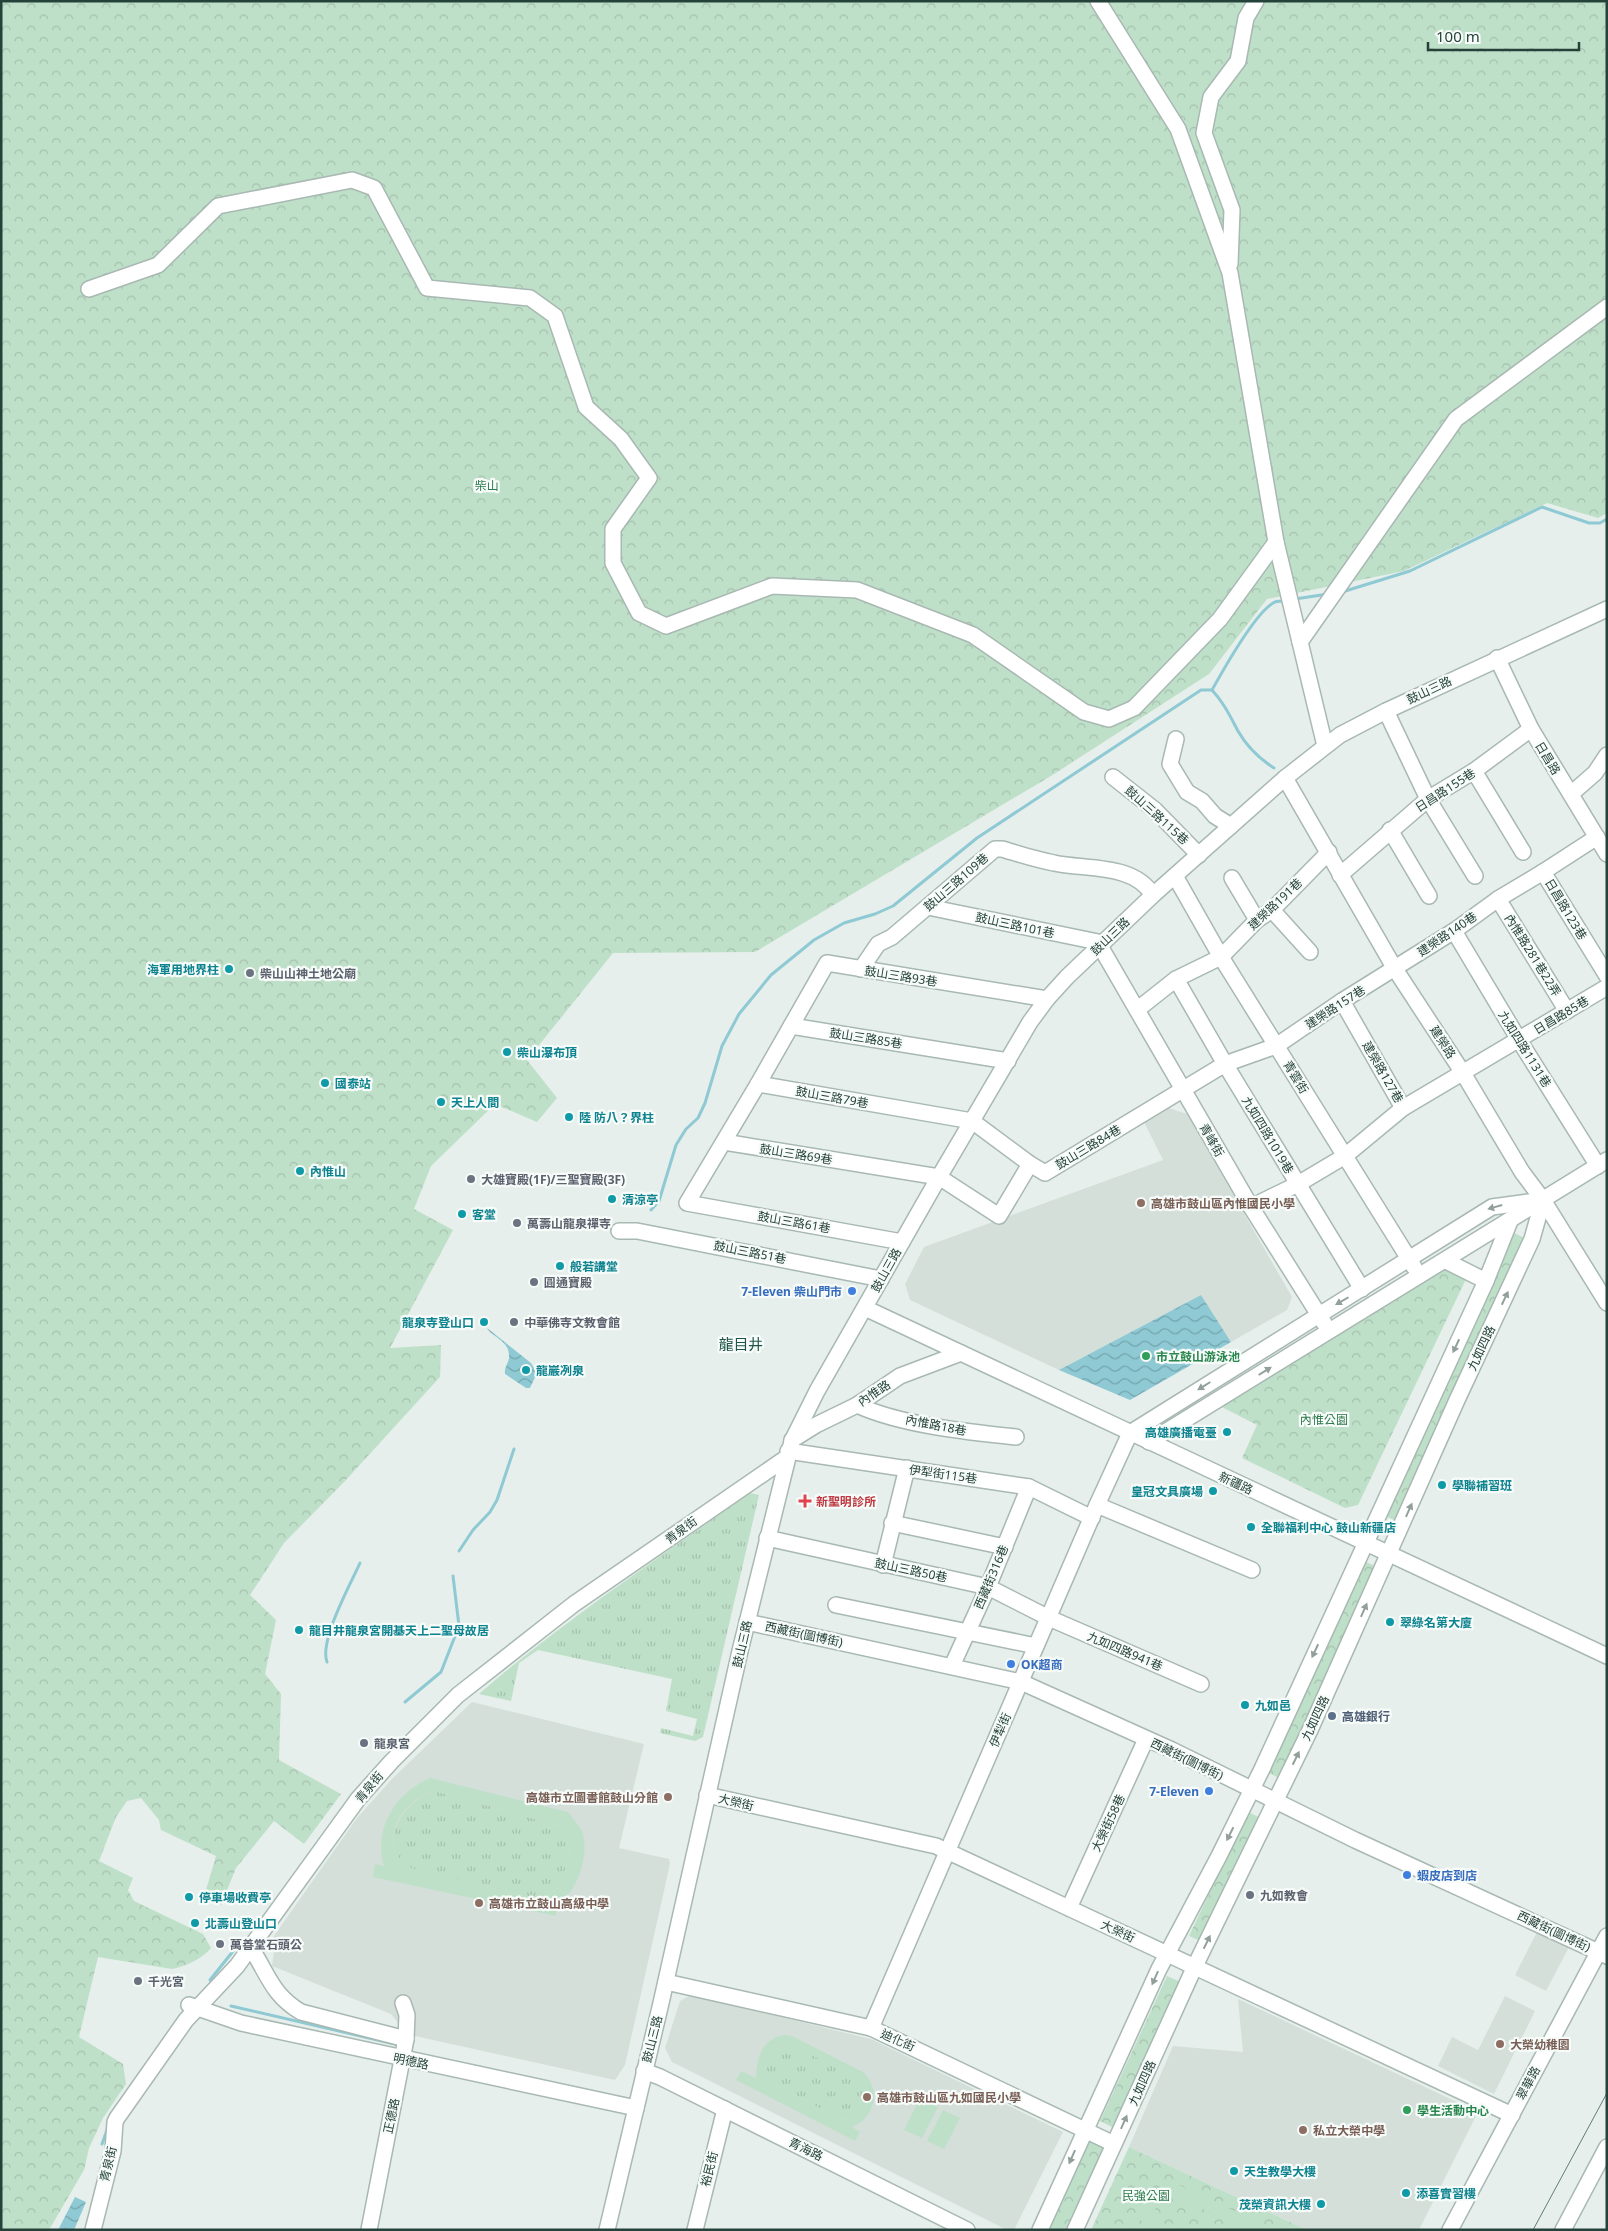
<svg xmlns="http://www.w3.org/2000/svg" width="1608" height="2231" font-family="'Noto Sans','Noto Sans TC',sans-serif">
  <style>
    .built { fill: #d4dfda }
    .grass { fill: url(#grass-tufts) }
    .forest { fill: url(#forest-crowns) }
    .pitch { fill: #bfe0c8; fill-rule: evenodd }
    .water { fill: url(#water-waves) }
    .lines { fill: none; stroke-linecap: round; stroke-linejoin: round }
    .stream { stroke: #8ec9d4; stroke-width: 3 }
    .minor-casing { stroke: #a8b8b2; stroke-width: 18 }
    .minor { stroke: #fff; stroke-width: 15 }
    .tram { stroke: #5f7d75; stroke-width: 1 }
    .oneway { fill: #92a09c }
    .culture-dot { fill: #0f9aa8; stroke: #f7fbf9; stroke-width: 2 }
    .worship-dot { fill: #6b7280; stroke: #f7fbf9; stroke-width: 2 }
    .education-dot { fill: #8d6e63; stroke: #f7fbf9; stroke-width: 2 }
    .shop-dot { fill: #3f7fe0; stroke: #f7fbf9; stroke-width: 2 }
    .leisure-dot { fill: #2e9e5b; stroke: #f7fbf9; stroke-width: 2 }
    .health-dot { fill: #e0444e; stroke: #f7fbf9; stroke-width: 2 }
    .service-dot { fill: #5c6f8a; stroke: #f7fbf9; stroke-width: 2 }
    .labels { text-anchor: middle; dominant-baseline: central; stroke-width: 4.5; stroke-linejoin: round; paint-order: stroke }
    .park-label { font-size: 12px; fill: #2d7a4b; stroke: #f7fbf9 }
    .street-label { font-size: 12px; fill: #24423a; stroke: #f7fbf9 }
    .culture-label { font-size: 12px; font-weight: bold; fill: #0d838f; stroke: #f7fbf9; text-anchor: start }
    .worship-label { font-size: 12px; font-weight: bold; fill: #5b616d; stroke: #f7fbf9; text-anchor: start }
    .education-label { font-size: 12px; font-weight: bold; fill: #785e54; stroke: #f7fbf9; text-anchor: start }
    .shop-label { font-size: 12px; font-weight: bold; fill: #366cbe; stroke: #f7fbf9; text-anchor: end }
    .leisure-label { font-size: 12px; font-weight: bold; fill: #27864d; stroke: #f7fbf9; text-anchor: start }
    .health-label { font-size: 12px; font-weight: bold; fill: #be3a42; stroke: #f7fbf9; text-anchor: start }
    .service-label { font-size: 12px; font-weight: bold; fill: #4e5e75; stroke: #f7fbf9; text-anchor: start }
    .quarter-label { font-size: 15px; fill: #1f5548; stroke: #f7fbf9 }
  </style>
  <defs>
    <pattern id="grass-tufts" width="24" height="20" patternUnits="userSpaceOnUse" patternTransform="scale(1.25)"><rect width="24" height="20" fill="#bfe0c8"/><path d="M3 7l-1-3M5 7V3M7 7l1-3M15 17l-1-3M17 17v-4M19 17l1-3" fill="none" stroke="#a4c1ad"/></pattern>
    <pattern id="forest-crowns" width="20" height="18" patternUnits="userSpaceOnUse" patternTransform="scale(1.25)"><rect width="20" height="18" fill="#bfe0c8"/><path d="M2 6a3 3 0 1 1 6 0M12 15a3 3 0 1 1 6 0" fill="none" stroke="#a4c1ad"/></pattern>
    <pattern id="water-waves" width="16" height="10" patternUnits="userSpaceOnUse" patternTransform="scale(1.25)"><rect width="16" height="10" fill="#8ec9d4"/><path d="M0 5q4-4 8 0t8 0" fill="none" stroke="#74a5ad"/></pattern>
  </defs>
  <rect width="100%" height="100%" fill="#e6efeb"/>
  <g class="built">
    <polygon points="1169,1108 1187,1114 1292,1297 1287,1310 1231,1342 1201,1295 1059,1370 910,1300 905,1284 924,1247 1163,1160 1144,1122"/>
    <polygon points="472,1702 644,1744 619,1848 669,1859 670,1864 625,2065 615,2080 397,2032 399,2024 391,2014 272,1966 274,1952 269,1943 357,1818 392,1779"/>
    <polygon points="1539,1928 1570,1945 1546,1991 1515,1975"/>
    <polygon points="691,1995 871,2039 1063,2132 1014,2230 1007,2230 672,2062 665,2048 680,2001"/>
    <polygon points="1505,1996 1535,2011 1494,2094 1438,2066 1452,2037 1478,2050"/>
    <polygon points="1238,1999 1478,2112 1419,2230 1307,2230 1129,2147 1173,2046 1243,2052"/>
  </g>
  <g class="grass">
    <path d="M750,1493L759,1495L703,1737L695,1741L660,1733L661,1728L693,1736L697,1719L666,1711L672,1679L538,1650L519,1663L511,1701L479,1694C564,1620 659,1558 750,1493Z"/>
    <path d="M435,1791L561,1826C570,1843 571,1857 563,1875C561,1880 559,1886 556,1890C550,1895 541,1897 534,1899L406,1867C403,1862 397,1856 395,1851C386,1825 413,1797 435,1791Z"/>
    <path d="M784,2045L792,2046C807,2053 852,2072 861,2083C866,2089 866,2098 863,2105C858,2115 851,2119 841,2119L770,2083C757,2069 768,2050 784,2045Z"/>
  </g>
  <g class="forest">
    <path d="M1,1H1607V513L1598,518L1547,503L1404,571L1267,599L1209,674L1051,776L755,952L613,953L527,1060L557,1098L537,1122L495,1104L431,1166L414,1209L453,1230L390,1348L441,1345L440,1377L345,1481L284,1543L250,1595L276,1620L265,1674L281,1694L279,1760L341,1794L304,1844L274,1821L236,1868L221,1905L206,1890L216,1856L161,1830L159,1820L141,1798L127,1801L116,1817L99,1861L133,1878L128,1890L134,1901L203,1934L211,1948C202,1959 186,1966 172,1969L98,1957L79,2037L123,2064L126,2084L103,2118L89,2148L84,2170L49,2230H1Z"/>
    <polygon points="1514,1233 1527,1239 1396,1521 1383,1515"/>
    <polygon points="1447,1268 1467,1277 1358,1505 1345,1508 1242,1458 1257,1425 1218,1405"/>
    <polygon points="1362,1560 1377,1567 1281,1779 1267,1772"/>
    <polygon points="1248,1812 1263,1819 1203,1942 1189,1936"/>
    <polygon points="1167,1976 1181,1982 1114,2128 1100,2121"/>
    <polygon points="1091,2139 1105,2146 1065,2230 1054,2230 1049,2227"/>
    <polygon points="1129,2147 1307,2230 1091,2230"/>
  </g>
  <g class="pitch">
    <path d="M430,1778L568,1812C573,1819 581,1827 583,1835C589,1860 576,1892 556,1906V1916L373,1877L375,1864L384,1866C373,1829 395,1793 430,1778ZM435,1791L561,1826C570,1843 571,1857 563,1875C561,1880 559,1886 556,1890C550,1895 541,1897 534,1899L406,1867C403,1862 397,1856 395,1851C385,1824 412,1797 435,1791Z"/>
    <path d="M784,2035L792,2036L863,2072C882,2090 875,2118 852,2127L860,2132L855,2141L736,2080L741,2071L756,2078C757,2057 761,2040 784,2035ZM784,2045L792,2046C807,2053 852,2072 861,2083C866,2089 866,2098 863,2105C858,2115 851,2119 841,2119L770,2083C757,2069 768,2050 784,2045Z"/>
    <polygon points="920,2098 938,2107 922,2138 904,2130"/>
    <polygon points="943,2110 960,2118 944,2149 927,2141"/>
    <path d="M1181,2186L1260,2223L1267,2230H1248L1177,2197C1158,2198 1157,2204 1151,2221L1155,2230H1144C1143,2224 1139,2216 1140,2210C1143,2190 1164,2187 1181,2186Z"/>
  </g>
  <g class="water">
    <polygon points="1201,1295 1231,1342 1130,1400 1059,1370"/>
    <path d="M487,1328L531,1363L537,1373L530,1388H526L505,1374C504,1366 510,1362 509,1355C509,1341 492,1337 487,1328Z"/>
    <polygon points="75,2197 86,2202 74,2230 58,2230"/>
  </g>
  <g class="lines">
    <g class="stream">
      <polyline points="1342,592 1410,571 1542,507 1589,523 1600,523 1607,519"/>
      <polyline points="1295,599 1328,594"/>
      <path d="M1212,690C1224,703 1230,716 1238,731C1246,745 1260,759 1274,768"/>
      <path d="M651,1210L659,1201L676,1145L686,1129L698,1118L705,1103L722,1046L739,1014L771,975L814,940L844,923L875,914L893,906L977,838L1201,690H1212C1222,672 1257,610 1275,602C1278,601 1283,601 1286,601"/>
      <polyline points="459,1551 473,1530 490,1512 497,1500 514,1449"/>
      <path d="M327,1662C319,1641 350,1585 360,1563"/>
      <polyline points="405,1702 441,1672 459,1626 453,1576"/>
      <polyline points="210,1980 234,1950"/>
      <polyline points="231,2006 395,2044"/>
      <polyline points="102,2144 108,2127"/>
    </g>
    <g class="minor-casing">
      <g id="minor">
        <polyline points="1230,264 1232,210 1204,133 1211,97 1238,61 1246,18 1256,1"/>
        <polyline points="89,289 158,265 218,206 352,180 374,188 427,288 530,298 555,316 586,407 621,439 649,478 613,529 613,563 639,613 666,626 772,586 857,590 973,635 1084,712 1109,719 1134,708 1220,619 1276,542 1230,273 1178,129 1098,1"/>
        <polyline points="1276,542 1325,746"/>
        <polyline points="1300,642 1456,419 1607,307"/>
        <polyline points="1497,658 1531,729 1607,854"/>
        <polyline points="1386,711 1428,799 1475,876"/>
        <polyline points="1176,739 1170,764 1187,792 1202,801 1215,816 1231,826"/>
        <polyline points="1474,771 1523,852"/>
        <polyline points="1113,777 1155,810 1199,855"/>
        <polyline points="1285,778 1395,969 1463,1073 1522,1172 1543,1200 1607,1303"/>
        <polyline points="1571,794 1595,773 1607,755"/>
        <polyline points="1390,830 1429,896"/>
        <polyline points="1597,837 1543,872 1607,976"/>
        <polyline points="1340,875 1428,799 1474,771 1531,729"/>
        <polyline points="1175,876 1221,957 1414,1267"/>
        <polyline points="1232,878 1257,920"/>
        <polyline points="1498,899 1567,1011"/>
        <polyline points="928,907 1103,943"/>
        <polyline points="1272,910 1310,952"/>
        <polyline points="1454,931 1519,1040 1598,1166"/>
        <polyline points="1100,946 1251,1207 1324,1323"/>
        <path d="M861,969L878,944L892,937L995,849H1002C1019,854 1037,860 1054,863C1086,870 1133,863 1153,895"/>
        <polyline points="1176,979 1225,1064 1362,1289"/>
        <polyline points="1342,1001 1403,1108 1607,987"/>
        <polyline points="1138,1009 1176,979 1221,957 1257,920 1272,910 1329,852"/>
        <polyline points="791,1026 1008,1061"/>
        <polyline points="758,1084 972,1121 1030,1164 1045,1173 1225,1064 1276,1046 1342,1001 1454,931 1498,899 1543,872"/>
        <polyline points="724,1142 939,1177 999,1216 1030,1164"/>
        <polyline points="1251,1207 1298,1184 1345,1156 1403,1108"/>
        <polyline points="619,1231 637,1231 881,1279"/>
        <polyline points="902,1242 687,1203 758,1084 827,963 1047,999"/>
        <polyline points="1446,1261 1486,1281"/>
        <polyline points="865,1308 1607,1656"/>
        <path d="M857,1405C901,1425 967,1432 1016,1437"/>
        <polyline points="792,1440 816,1425 857,1405 900,1376 961,1353"/>
        <polyline points="1149,1442 1607,1160"/>
        <polyline points="788,1451 1029,1487 1092,1518"/>
        <polyline points="1097,1505 1252,1570"/>
        <polyline points="892,1523 1005,1547"/>
        <polyline points="767,1538 988,1587 1049,1618 1201,1684"/>
        <polyline points="883,1565 907,1468"/>
        <polyline points="836,1605 1036,1646"/>
        <polyline points="747,1622 1021,1682 1172,1750 1355,1840 1607,1956"/>
        <polyline points="952,1666 988,1587 1029,1487"/>
        <polyline points="707,1795 936,1846 1512,2115"/>
        <polyline points="1069,1908 1146,1739"/>
        <path d="M251,1948C268,1974 272,1995 301,2012L406,2039"/>
        <polyline points="666,1982 871,2028 1114,2144"/>
        <polyline points="189,2005 241,2023 636,2108"/>
        <polyline points="871,2028 1097,1505 1130,1433 1492,1207 1543,1200"/>
        <polyline points="644,2071 660,2077 967,2230"/>
        <polyline points="93,2230 113,2151 115,2122 117,2118 186,2020 237,1966 358,1799 391,1762 458,1695 574,1604 786,1458"/>
        <polyline points="369,2230 406,2039 407,2015 403,2003"/>
        <polyline points="607,2230 661,2003 740,1651 792,1441 817,1391 939,1177 1030,1022 1047,999 1067,977 1153,895 1285,778 1340,735 1386,711 1607,609"/>
        <polyline points="695,2230 725,2109"/>
        <polyline points="1040,2230 1159,1969 1219,1856 1262,1769 1486,1281 1510,1221"/>
        <polyline points="1075,2230 1195,1966 1310,1730 1457,1400 1532,1239 1543,1200"/>
        <polyline points="1450,2230 1607,1936"/>
        <polyline points="1563,2230 1607,2147"/>
      </g>
    </g>
    <use href="#minor" class="minor"/>
    <polyline class="tram" points="1533,2230 1607,2093"/>
  </g>
  <defs><path id="oneway-solid" d="M-6-.8H1V-3.2L6.5 0L1 3.2V.8H-6Z" transform="scale(1.25)"/></defs>
  <g class="oneway">
    <use href="#oneway-solid" transform="translate(1495 1207) rotate(164)"/>
    <use href="#oneway-solid" transform="translate(1505 1298) rotate(-65)"/>
    <use href="#oneway-solid" transform="translate(1342 1301) rotate(150)"/>
    <use href="#oneway-solid" transform="translate(1456 1346) rotate(115)"/>
    <use href="#oneway-solid" transform="translate(1265 1371) rotate(-32)"/>
    <use href="#oneway-solid" transform="translate(1204 1386) rotate(148)"/>
    <use href="#oneway-solid" transform="translate(1409 1510) rotate(-66)"/>
    <use href="#oneway-solid" transform="translate(1364 1610) rotate(-66)"/>
    <use href="#oneway-solid" transform="translate(1315 1651) rotate(115)"/>
    <use href="#oneway-solid" transform="translate(1296 1758) rotate(-64)"/>
    <use href="#oneway-solid" transform="translate(1230 1834) rotate(117)"/>
    <use href="#oneway-solid" transform="translate(1207 1942) rotate(-64)"/>
    <use href="#oneway-solid" transform="translate(1155 1978) rotate(114)"/>
    <use href="#oneway-solid" transform="translate(1124 2122) rotate(-66)"/>
    <use href="#oneway-solid" transform="translate(1072 2157) rotate(114)"/>
  </g>
  <g class="culture-dot">
    <circle cx="229" cy="969" r="5"/>
    <circle cx="507" cy="1052" r="5"/>
    <circle cx="325" cy="1083" r="5"/>
    <circle cx="441" cy="1102" r="5"/>
    <circle cx="569" cy="1117" r="5"/>
    <circle cx="300" cy="1171" r="5"/>
    <circle cx="612" cy="1199" r="5"/>
    <circle cx="462" cy="1214" r="5"/>
    <circle cx="560" cy="1266" r="5"/>
    <circle cx="484" cy="1322" r="5"/>
    <circle cx="526" cy="1370" r="5"/>
    <circle cx="1227" cy="1432" r="5"/>
    <circle cx="1442" cy="1485" r="5"/>
    <circle cx="1213" cy="1491" r="5"/>
    <circle cx="1251" cy="1527" r="5"/>
    <circle cx="1390" cy="1622" r="5"/>
    <circle cx="299" cy="1630" r="5"/>
    <circle cx="1245" cy="1705" r="5"/>
    <circle cx="189" cy="1897" r="5"/>
    <circle cx="195" cy="1923" r="5"/>
    <circle cx="1234" cy="2171" r="5"/>
    <circle cx="1406" cy="2193" r="5"/>
    <circle cx="1321" cy="2204" r="5"/>
  </g>
  <g class="worship-dot">
    <circle cx="250" cy="973" r="5"/>
    <circle cx="471" cy="1179" r="5"/>
    <circle cx="517" cy="1223" r="5"/>
    <circle cx="534" cy="1282" r="5"/>
    <circle cx="514" cy="1322" r="5"/>
    <circle cx="364" cy="1743" r="5"/>
    <circle cx="1250" cy="1895" r="5"/>
    <circle cx="220" cy="1944" r="5"/>
    <circle cx="138" cy="1981" r="5"/>
  </g>
  <g class="education-dot">
    <circle cx="1141" cy="1203" r="5"/>
    <circle cx="668" cy="1797" r="5"/>
    <circle cx="479" cy="1903" r="5"/>
    <circle cx="1500" cy="2044" r="5"/>
    <circle cx="867" cy="2097" r="5"/>
    <circle cx="1303" cy="2130" r="5"/>
  </g>
  <g class="shop-dot">
    <circle cx="852" cy="1291" r="5"/>
    <circle cx="1011" cy="1664" r="5"/>
    <circle cx="1209" cy="1791" r="5"/>
    <circle cx="1407" cy="1875" r="5"/>
  </g>
  <g class="leisure-dot">
    <circle cx="1146" cy="1356" r="5"/>
    <circle cx="1407" cy="2110" r="5"/>
  </g>
  <path class="health-dot" d="M802.5 1493.5h5v5h5v5h-5v5h-5v-5h-5v-5h5z"/>
  <circle class="service-dot" cx="1332" cy="1716" r="5"/>
  <g class="labels">
    <g class="park-label">
      <text x="487" y="485">柴山</text>
      <text x="1324" y="1419">內惟公園</text>
      <text x="1146" y="2195">民強公園</text>
    </g>
    <g class="street-label">
      <text transform="translate(1429 690) rotate(-25)">鼓山三路</text>
      <text transform="translate(1548 758) rotate(59)">日昌路</text>
      <text transform="translate(1445 790) rotate(-33)">日昌路155巷</text>
      <text transform="translate(1157 815) rotate(42)">鼓山三路115巷</text>
      <text transform="translate(956 882) rotate(-41)">鼓山三路109巷</text>
      <text transform="translate(1275 904) rotate(-43)">建榮路191巷</text>
      <text transform="translate(1566 909) rotate(59)">日昌路123巷</text>
      <text transform="translate(1015 925) rotate(12)">鼓山三路101巷</text>
      <text transform="translate(1447 934) rotate(-34)">建榮路140巷</text>
      <text transform="translate(1110 936) rotate(-44)">鼓山三路</text>
      <text transform="translate(1533 955) rotate(58)">內惟路281巷22弄</text>
      <text transform="translate(901 976) rotate(9)">鼓山三路93巷</text>
      <text transform="translate(1335 1007) rotate(-33)">建榮路157巷</text>
      <text transform="translate(1561 1015) rotate(-31)">日昌路85巷</text>
      <text transform="translate(866 1038) rotate(9)">鼓山三路85巷</text>
      <text transform="translate(1443 1042) rotate(57)">建榮路</text>
      <text transform="translate(1525 1049) rotate(58)">九如四路1131巷</text>
      <text transform="translate(1383 1072) rotate(60)">建榮路127巷</text>
      <text transform="translate(1296 1077) rotate(58)">青雲街</text>
      <text transform="translate(832 1097) rotate(10)">鼓山三路79巷</text>
      <text transform="translate(1268 1135) rotate(59)">九如四路1019巷</text>
      <text transform="translate(1212 1140) rotate(60)">青峰街</text>
      <text transform="translate(1088 1147) rotate(-31)">鼓山三路84巷</text>
      <text transform="translate(796 1154) rotate(9)">鼓山三路69巷</text>
      <text transform="translate(794 1222) rotate(10)">鼓山三路61巷</text>
      <text transform="translate(750 1252) rotate(11)">鼓山三路51巷</text>
      <text transform="translate(886 1270) rotate(-61)">鼓山三路</text>
      <text transform="translate(1481 1348) rotate(-65)">九如四路</text>
      <text transform="translate(874 1393) rotate(-34)">內惟路</text>
      <text transform="translate(936 1425) rotate(11)">內惟路18巷</text>
      <text transform="translate(943 1474) rotate(8)">伊犁街115巷</text>
      <text transform="translate(1236 1483) rotate(25)">新疆路</text>
      <text transform="translate(681 1530) rotate(-36)">青泉街</text>
      <text transform="translate(911 1570) rotate(12)">鼓山三路50巷</text>
      <text transform="translate(991 1577) rotate(-67)">西藏街316巷</text>
      <text transform="translate(804 1634) rotate(12)">西藏街(圖博街)</text>
      <text transform="translate(742 1644) rotate(-77)">鼓山三路</text>
      <text transform="translate(1125 1651) rotate(23)">九如四路941巷</text>
      <text transform="translate(1315 1718) rotate(-65)">九如四路</text>
      <text transform="translate(1000 1730) rotate(-67)">伊犁街</text>
      <text transform="translate(1187 1759) rotate(26)">西藏街(圖博街)</text>
      <text transform="translate(369 1787) rotate(-50)">青泉街</text>
      <text transform="translate(736 1802) rotate(13)">大榮街</text>
      <text transform="translate(1108 1823) rotate(-65)">大榮街58巷</text>
      <text transform="translate(1118 1931) rotate(25)">大榮街</text>
      <text transform="translate(1554 1931) rotate(25)">西藏街(圖博街)</text>
      <text transform="translate(652 2039) rotate(-76)">鼓山三路</text>
      <text transform="translate(898 2040) rotate(24)">迪化街</text>
      <text transform="translate(411 2061) rotate(12)">明德路</text>
      <text transform="translate(1142 2083) rotate(-66)">九如四路</text>
      <text transform="translate(1528 2083) rotate(-62)">翠華路</text>
      <text transform="translate(391 2116) rotate(-78)">正德路</text>
      <text transform="translate(806 2149) rotate(26)">青海路</text>
      <text transform="translate(108 2164) rotate(-77)">青泉街</text>
      <text transform="translate(709 2169) rotate(-76)">裕民街</text>
    </g>
    <g class="culture-label">
      <text x="219" y="969" text-anchor="end">海軍用地界柱</text>
      <text x="517" y="1052">柴山瀑布頂</text>
      <text x="335" y="1083">國泰站</text>
      <text x="451" y="1102">天上人間</text>
      <text x="579" y="1117">陸 防八？界柱</text>
      <text x="310" y="1171">內惟山</text>
      <text x="622" y="1199">清涼亭</text>
      <text x="472" y="1214">客堂</text>
      <text x="570" y="1266">般若講堂</text>
      <text x="474" y="1322" text-anchor="end">龍泉寺登山口</text>
      <text x="536" y="1370">龍巖冽泉</text>
      <text x="1217" y="1432" text-anchor="end">高雄廣播電臺</text>
      <text x="1452" y="1485">學聯補習班</text>
      <text x="1203" y="1491" text-anchor="end">皇冠文具廣場</text>
      <text x="1261" y="1527">全聯福利中心 鼓山新疆店</text>
      <text x="1400" y="1622">翠綠名第大廈</text>
      <text x="309" y="1630">龍目井龍泉宮開基天上二聖母故居</text>
      <text x="1255" y="1705">九如邑</text>
      <text x="199" y="1897">停車場收費亭</text>
      <text x="205" y="1923">北壽山登山口</text>
      <text x="1244" y="2171">天生教學大樓</text>
      <text x="1416" y="2193">添喜實習樓</text>
      <text x="1311" y="2204" text-anchor="end">茂榮資訊大樓</text>
    </g>
    <g class="worship-label">
      <text x="260" y="973">柴山山神土地公廟</text>
      <text x="481" y="1179">大雄寶殿(1F)/三聖寶殿(3F)</text>
      <text x="527" y="1223">萬壽山龍泉禪寺</text>
      <text x="544" y="1282">圓通寶殿</text>
      <text x="524" y="1322">中華佛寺文教會館</text>
      <text x="374" y="1743">龍泉宮</text>
      <text x="1260" y="1895">九如教會</text>
      <text x="230" y="1944">萬善堂石頭公</text>
      <text x="148" y="1981">千光宮</text>
    </g>
    <g class="education-label">
      <text x="1151" y="1203">高雄市鼓山區內惟國民小學</text>
      <text x="658" y="1797" text-anchor="end">高雄市立圖書館鼓山分館</text>
      <text x="489" y="1903">高雄市立鼓山高級中學</text>
      <text x="1510" y="2044">大榮幼稚園</text>
      <text x="877" y="2097">高雄市鼓山區九如國民小學</text>
      <text x="1313" y="2130">私立大榮中學</text>
    </g>
    <g class="shop-label">
      <text x="842" y="1291">7-Eleven 柴山門市</text>
      <text x="1021" y="1664" text-anchor="start">OK超商</text>
      <text x="1199" y="1791">7-Eleven</text>
      <text x="1417" y="1875" text-anchor="start">蝦皮店到店</text>
    </g>
    <g class="leisure-label">
      <text x="1156" y="1356">市立鼓山游泳池</text>
      <text x="1417" y="2110">學生活動中心</text>
    </g>
    <g class="health-label">
      <text x="816" y="1501">新聖明診所</text>
    </g>
    <g class="service-label">
      <text x="1342" y="1716">高雄銀行</text>
    </g>
    <g class="quarter-label">
      <text x="741" y="1344">龍目井</text>
    </g>
  </g>
  <rect width="1608" height="2231" fill="none" stroke="#24423a" stroke-width="5"/>
  <path d="M1428 42v8h151v-8" fill="none" stroke="#24423a" stroke-width="2.5"/>
  <text x="1436" y="42" font-size="15" fill="#24423a" stroke="#f7fbf9" stroke-width="4" paint-order="stroke">100 m</text>
</svg>
